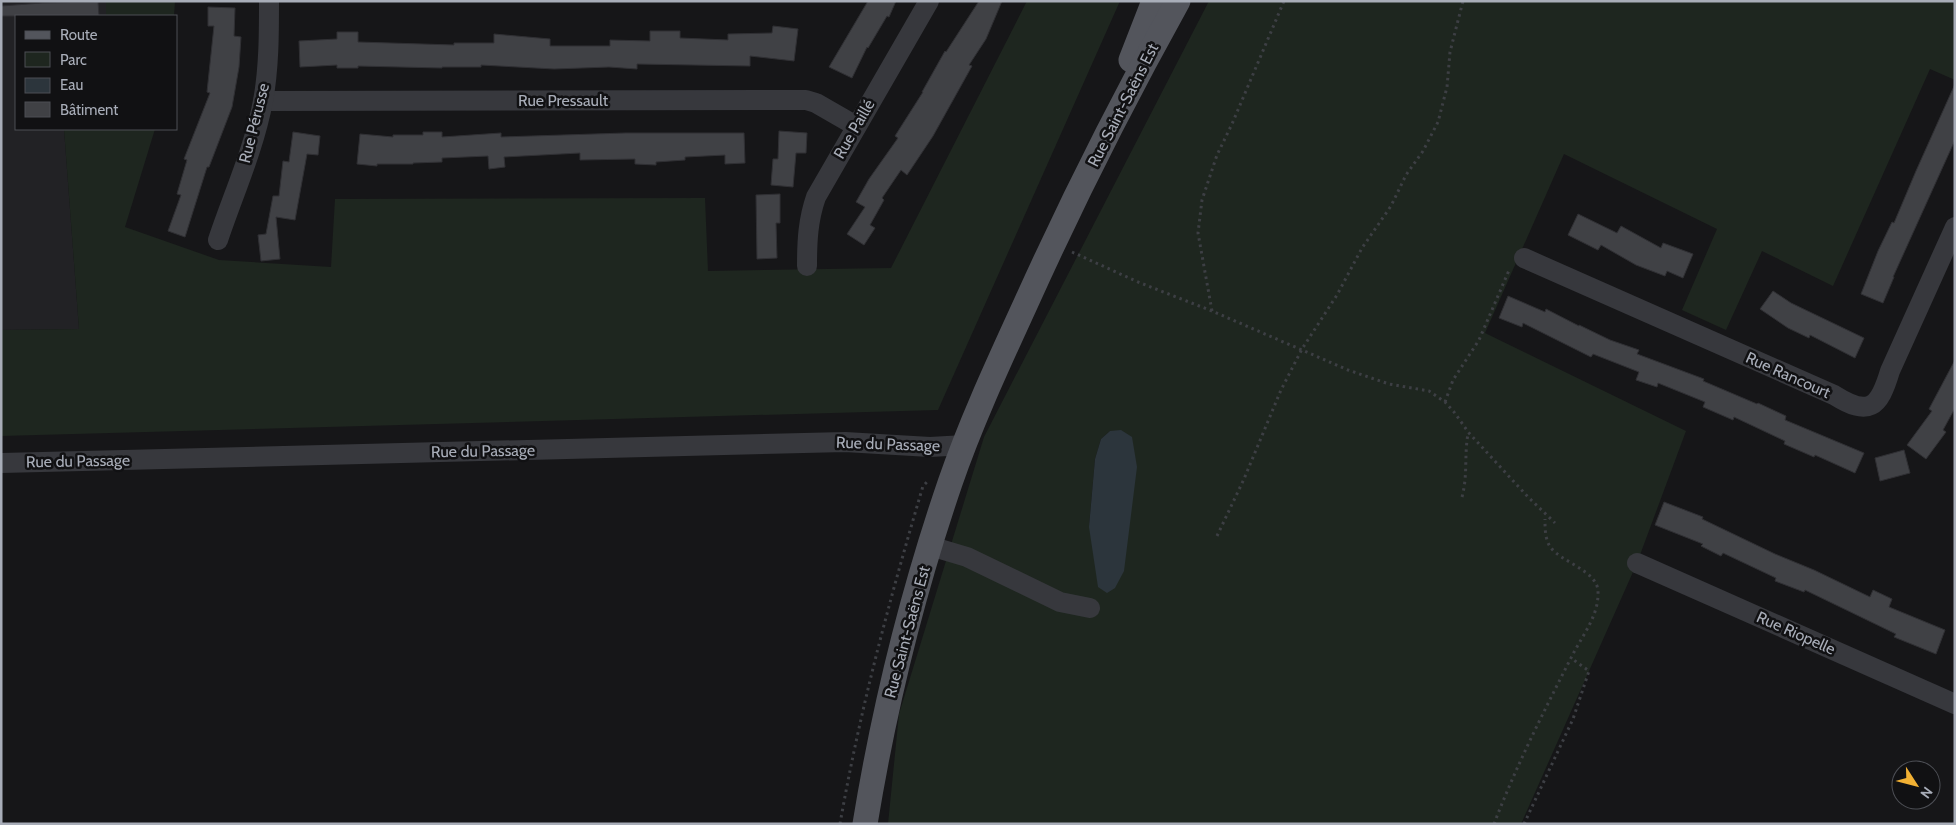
<svg xmlns="http://www.w3.org/2000/svg" width="1956" height="825" font-family="Cabin,sans-serif">
  <style>
    .built { fill: #222225 }
    .green { fill: #1e261f; fill-rule: evenodd }
    .water { fill: #2c353c }
    .building { fill: #404145; stroke: #303034 }
    .lines { fill: none; stroke-linecap: round; stroke-linejoin: round }
    .path { stroke: #3d3f44; stroke-width: 3; stroke-dasharray: 2.5 4; stroke-linecap: butt }
    .minor { stroke: #37383d; stroke-width: 20 }
    .major { stroke: #53555c; stroke-width: 25 }
    .labels { text-anchor: middle; dominant-baseline: central; stroke-width: 5; stroke-linejoin: round; paint-order: stroke }
    .street-label { font-size: 16px; fill: #a8adb8; stroke: #111113 }
  </style>
  <rect width="100%" height="100%" fill="#161618"/>
  <polygon class="built" points="1,1 106,1 106,16 16,16 16,129 64,129 79,329 1,330"/>
  <g class="green">
    <polygon points="106,1 175,1 174,16 106,16"/>
    <polygon points="1027,1 1120,1 938,410 1,436 1,330 79,329 64,129 155,129 125,227 219,260 331,267 335,199 705,198 708,271 891,268"/>
    <path d="M1209,1H1955V80L1930,69L1833,286L1762,251L1726,330L1682,310L1717,229L1564,154L1485,333L1686,431L1637,563L1521,824H888L899,714L984,437ZM1110,431L1089,527L1095,459L1101,439Z"/>
  </g>
  <polygon class="water" points="1121,430 1132,437 1137,467 1124,571 1115,588 1107,593 1098,587 1089,527 1095,459 1101,439 1110,431"/>
  <g class="building">
    <polygon points="868,1 896,1 889,17 887,16 868,48 867,47 852,78 829,67"/>
    <polygon points="979,1 1002,1 986,39 969,65 972,66 933,136 907,175 901,170 882,198 884,200 870,225 875,228 864,245 847,234 865,207 856,202 869,179 898,138 895,136 923,92 922,92 945,51 946,52"/>
    <polygon points="98,2 99,16 1,16 1,6 42,3"/>
    <polygon points="208,7 235,8 234,36 241,37 239,67 232,107 209,167 207,167 185,237 168,231 181,195 177,194 187,160 184,159 210,93 207,92 214,26 208,26"/>
    <polygon points="773,26 798,29 794,61 750,56 750,66 637,64 637,69 609,67 554,69 481,65 481,67 442,67 442,68 358,66 358,68 337,68 337,65 300,67 299,41 337,39 337,32 358,32 358,42 454,45 454,43 494,43 494,34 550,39 550,46 610,46 610,40 650,41 650,31 680,31 680,38 728,40 728,34 772,33"/>
    <polygon points="1955,84 1955,140 1893,277 1894,277 1883,303 1861,294 1878,251 1892,222 1894,223 1916,171"/>
    <polygon points="779,131 807,133 806,153 796,153 793,187 771,185 773,159 778,159"/>
    <polygon points="293,132 320,136 318,155 307,154 295,220 276,217 280,259 261,261 258,235 266,234 273,196 279,196 283,161 289,162"/>
    <polygon points="423,132 442,132 442,137 501,133 501,137 625,133 744,133 745,163 725,164 725,155 685,157 685,160 656,162 656,165 635,164 635,159 580,160 580,153 504,157 505,167 489,169 488,156 442,158 442,162 413,163 413,164 377,164 377,166 357,164 360,134 393,137 393,135 423,135"/>
    <polygon points="780,194 780,223 776,223 777,258 757,259 756,195"/>
    <polygon points="1578,214 1617,233 1621,226 1661,248 1663,243 1693,254 1683,278 1667,271 1665,276 1636,265 1601,245 1598,250 1568,235"/>
    <polygon points="1773,291 1791,303 1864,338 1855,358 1810,335 1809,338 1788,328 1760,309"/>
    <polygon points="1508,296 1545,312 1546,309 1579,326 1579,325 1610,340 1639,350 1637,354 1704,379 1703,381 1757,404 1758,403 1786,416 1785,420 1864,453 1855,473 1815,455 1814,457 1784,444 1785,441 1734,417 1733,420 1703,407 1705,402 1658,383 1657,387 1636,380 1639,372 1593,354 1591,357 1523,323 1522,327 1499,318"/>
    <polygon points="1955,360 1955,408 1943,430 1946,432 1926,459 1907,445 1932,411 1929,409"/>
    <polygon points="1904,450 1910,473 1880,481 1875,458"/>
    <polygon points="1664,502 1703,517 1702,519 1775,554 1814,570 1870,597 1873,590 1892,599 1889,607 1945,630 1936,654 1894,637 1896,634 1805,590 1804,592 1775,581 1776,578 1723,553 1721,556 1701,546 1703,544 1655,525"/>
  </g>
  <g class="lines">
    <g class="path">
      <polyline points="1072,252 1138,282 1212,311 1348,370 1389,384 1429,391 1445,402 1454,412 1469,433 1528,497 1555,523"/>
      <polyline points="1212,311 1198,233 1202,200 1217,155 1232,124 1284,1"/>
      <polyline points="1445,402 1453,380 1479,340 1510,268"/>
      <path d="M1462,497C1468,474 1464,456 1468,434"/>
      <polyline points="1217,536 1244,479 1281,390 1302,349 1337,295 1362,248 1391,206 1406,175 1423,151 1438,122 1447,87 1450,52 1463,1"/>
      <path d="M840,824C860,709 890,598 923,486L929,480"/>
      <path d="M1494,824C1516,766 1545,709 1573,654C1584,633 1599,615 1598,591C1597,571 1562,562 1551,548C1545,540 1545,529 1545,519"/>
      <polyline points="1524,824 1573,719 1589,671 1571,658"/>
    </g>
    <g class="minor">
      <polyline points="263,101 806,100 816,103 856,126"/>
      <path d="M218,240C233,195 254,149 263,101C269,68 269,34 269,1"/>
      <path d="M1524,258L1834,395C1869,417 1879,408 1890,371L1955,227"/>
      <path d="M807,266C807,241 808,220 816,197L929,1"/>
      <polyline points="1,463 845,442 930,447 965,445"/>
      <polyline points="930,546 967,557 1060,602 1090,608"/>
      <polyline points="1637,563 1955,704"/>
    </g>
    <g class="major">
      <polyline points="1131,60 1154,1"/>
      <path d="M865,824C884,708 912,594 950,483C971,422 999,362 1026,303C1072,201 1123,100 1178,1"/>
    </g>
  </g>
  <g class="labels">
    <g class="street-label">
      <text x="563" y="100">Rue Pressault</text>
      <text transform="translate(1123 105) rotate(-63)">Rue Saint-Saëns Est</text>
      <text transform="translate(254 123) rotate(-76)">Rue Pérusse</text>
      <text transform="translate(854 129) rotate(-60)">Rue Paillé</text>
      <text transform="translate(1788 375) rotate(24)">Rue Rancourt</text>
      <text transform="translate(888 444) rotate(2)">Rue du Passage</text>
      <text transform="translate(483 451) rotate(-1)">Rue du Passage</text>
      <text transform="translate(78 461) rotate(-1)">Rue du Passage</text>
      <text transform="translate(907 632) rotate(-75)">Rue Saint-Saëns Est</text>
      <text transform="translate(1796 633) rotate(24)">Rue Riopelle</text>
    </g>
  </g>
  <rect width="1956" height="825" fill="none" stroke="#a8adb8" stroke-width="5"/>
  <rect x="15" y="15" width="162" height="115" fill="#111113" stroke="#4d4f55"/>
  <rect x="25" y="31" width="25" height="8" fill="#53555c" stroke="#4d4f55"/>
  <text x="60" y="40" font-size="15" fill="#a8adb8">Route</text>
  <rect x="25" y="52" width="25" height="15" fill="#1e261f" stroke="#4d4f55"/>
  <text x="60" y="65" font-size="15" fill="#a8adb8">Parc</text>
  <rect x="25" y="78" width="25" height="15" fill="#2c353c" stroke="#4d4f55"/>
  <text x="60" y="90" font-size="15" fill="#a8adb8">Eau</text>
  <rect x="25" y="102" width="25" height="15" fill="#404145" stroke="#4d4f55"/>
  <text x="60" y="115" font-size="15" fill="#a8adb8">Bâtiment</text>
  <g transform="translate(1916 785) rotate(126)"><circle r="24" fill="#111113" stroke="#4d4f55"/>
  <path d="M0-4L9 19L0 12L-9 19Z" fill="#f2b134"/>
  <text y="-8" font-size="14" font-weight="bold" text-anchor="middle" fill="#a8adb8">N</text>
  </g>
</svg>
